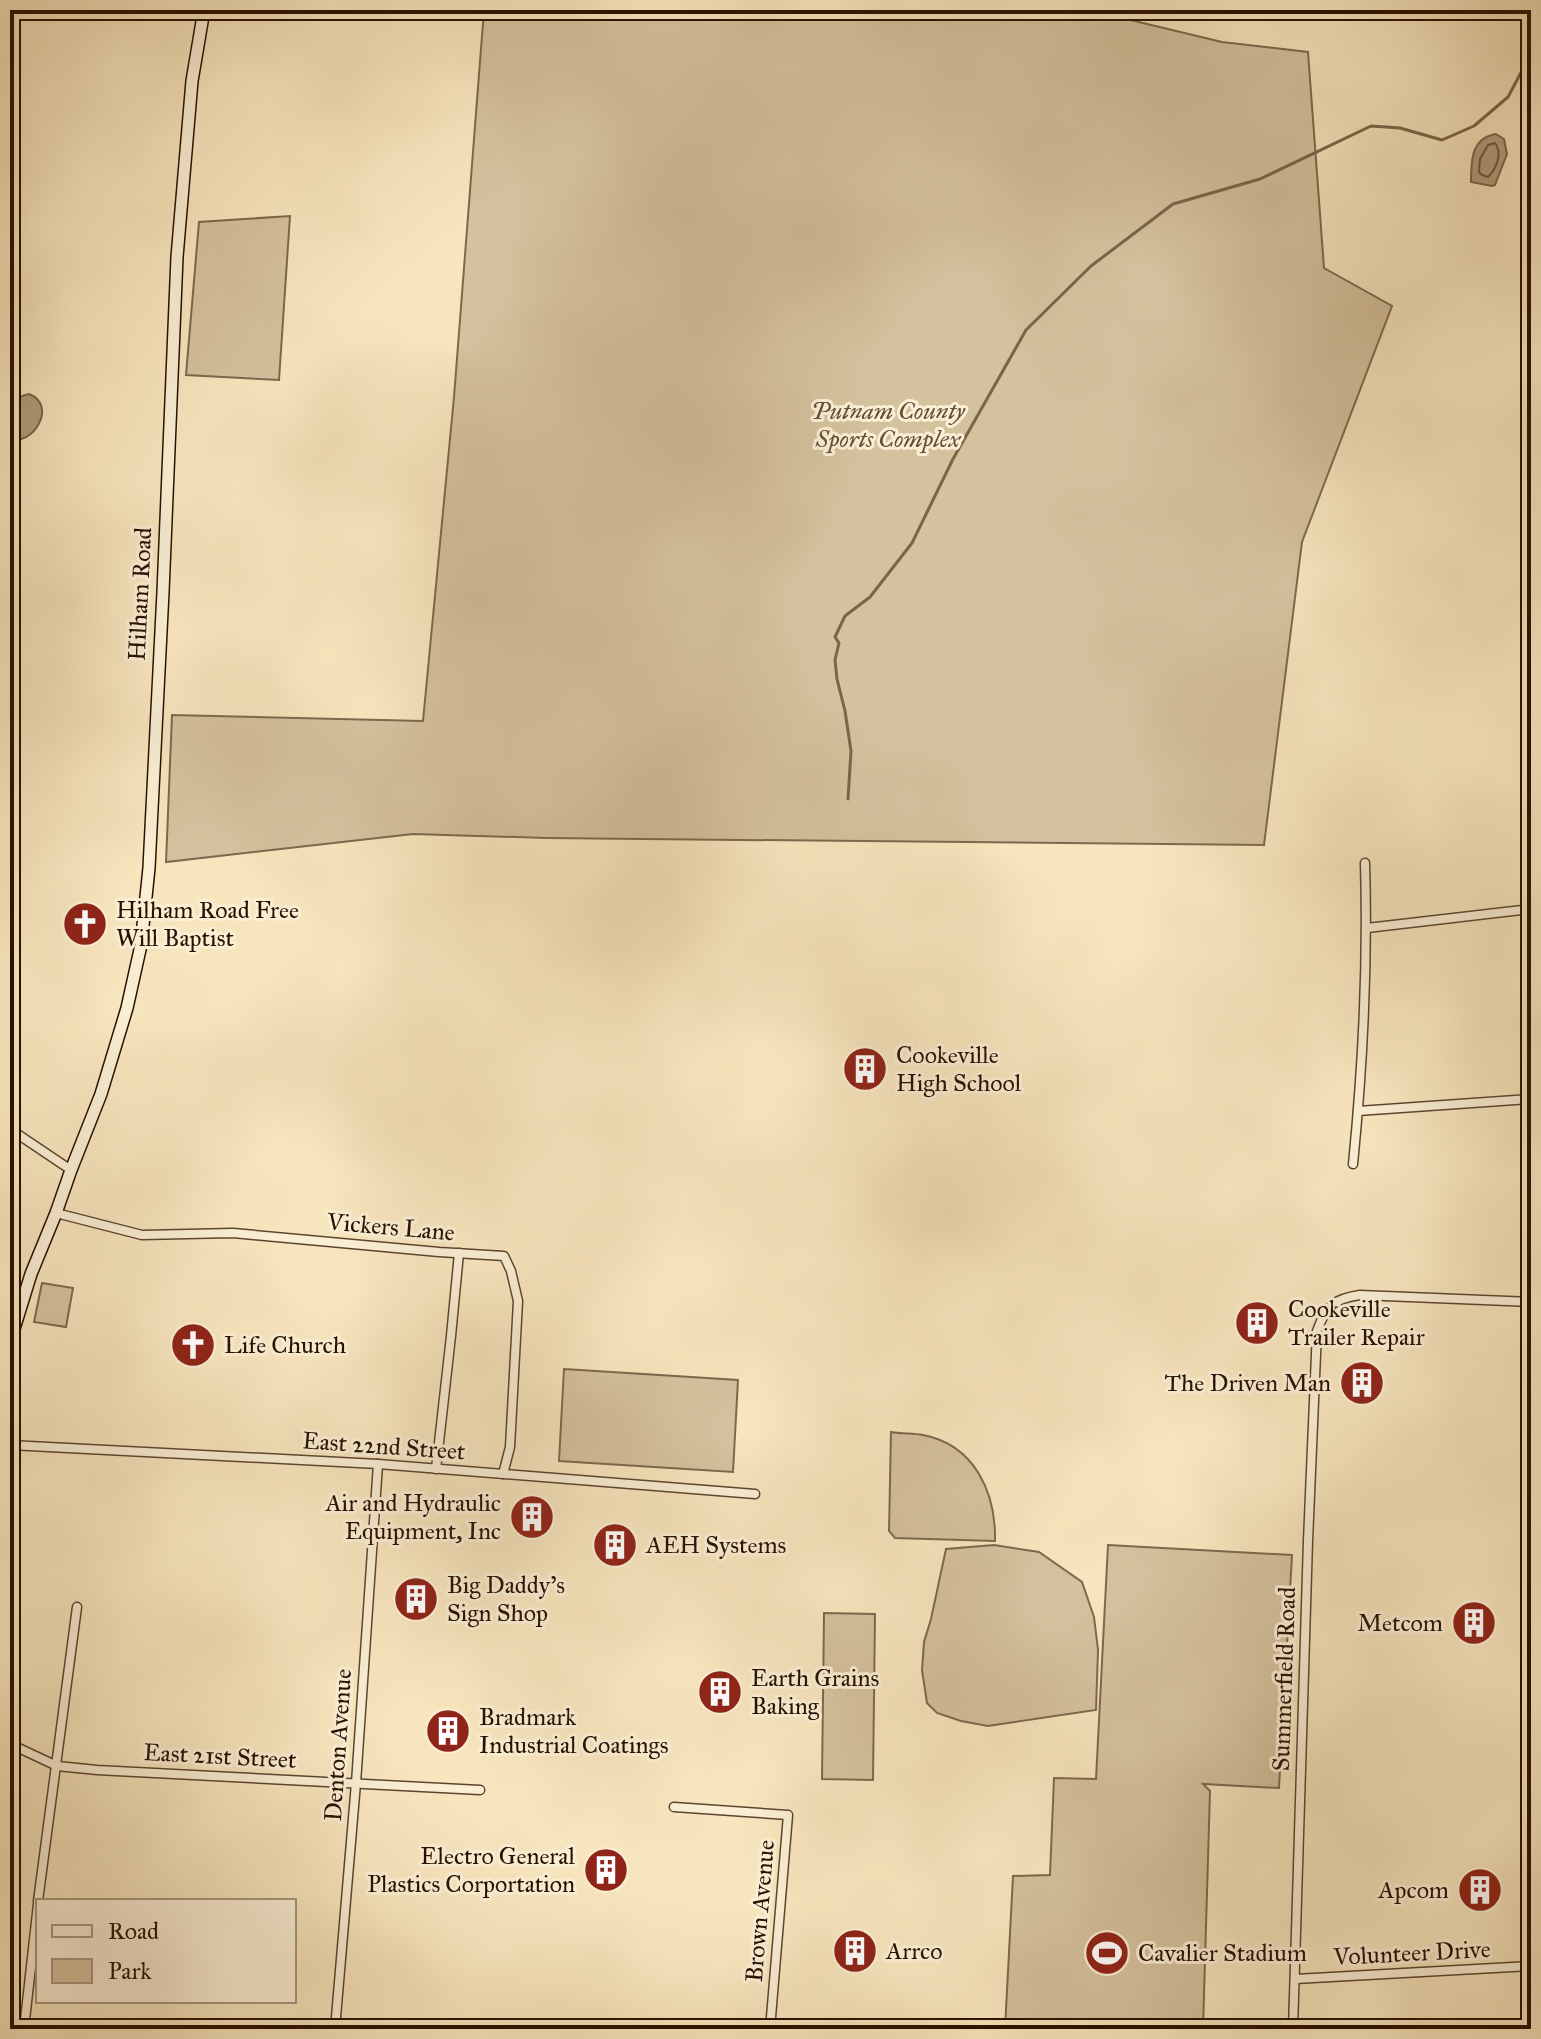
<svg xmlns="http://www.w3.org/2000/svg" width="1541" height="2039" font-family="'IM FELL Great Primer',serif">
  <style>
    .green { fill: #d4c19d; stroke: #7e684e; stroke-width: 2 }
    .water { fill: #b19d7d; stroke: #7a654b; stroke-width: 2 }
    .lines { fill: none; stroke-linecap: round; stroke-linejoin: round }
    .shore { stroke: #6c563e; stroke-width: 2 }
    .stream { stroke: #7a654b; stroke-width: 3 }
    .street-casing { stroke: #5c452f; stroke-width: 11 }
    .secondary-casing { stroke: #281000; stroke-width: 14 }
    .street { stroke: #faeed4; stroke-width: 8 }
    .secondary { stroke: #faeed4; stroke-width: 11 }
    .labels { text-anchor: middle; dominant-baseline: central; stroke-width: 6; stroke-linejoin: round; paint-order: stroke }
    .park-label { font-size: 24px; font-style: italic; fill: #644e37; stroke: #faeed4 }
    .street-label { font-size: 24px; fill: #281000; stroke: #faeed4 }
    .poi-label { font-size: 24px; fill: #281000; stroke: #faeed4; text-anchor: start }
  </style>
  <rect width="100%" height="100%" fill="#f7e5bd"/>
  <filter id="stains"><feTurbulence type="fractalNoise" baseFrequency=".0025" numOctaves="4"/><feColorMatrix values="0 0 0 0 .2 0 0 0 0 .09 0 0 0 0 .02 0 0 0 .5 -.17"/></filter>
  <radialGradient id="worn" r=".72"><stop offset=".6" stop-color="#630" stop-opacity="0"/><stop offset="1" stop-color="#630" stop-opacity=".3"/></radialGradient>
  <g class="green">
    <polygon points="484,10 1089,10 1222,42 1308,52 1324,268 1392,306 1302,542 1264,845 546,838 413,834 166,862 172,715 423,721 454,397"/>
    <polygon points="290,216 279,380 186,375 199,222"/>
    <polygon points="42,1283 73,1288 66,1327 34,1322"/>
    <polygon points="564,1369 738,1380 733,1472 559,1461"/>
    <path d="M891,1432C902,1434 913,1433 923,1435C975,1445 996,1493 995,1541L895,1538L889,1531Z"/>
    <polygon points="994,1545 1039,1552 1082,1582 1094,1617 1098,1650 1096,1710 988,1726 961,1721 937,1713 927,1703 922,1670 924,1642 931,1619 946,1549"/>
    <polygon points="1108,1545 1292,1555 1279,1788 1203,1784 1210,1791 1203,2029 1005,2029 1013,1876 1050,1875 1054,1778 1096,1779"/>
    <polygon points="824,1613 875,1614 873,1780 822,1779"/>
  </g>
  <g class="water">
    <path d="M1496,134L1504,139L1507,154L1495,185L1492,186L1471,182C1471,161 1471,138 1496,134Z"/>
    <path d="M29,394C59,406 31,448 10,438V405L22,396Z"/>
  </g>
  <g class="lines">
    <path class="shore" d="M1495,143C1503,153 1496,169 1488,177L1482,175L1479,172L1480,159L1488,145Z"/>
    <polyline class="stream" points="848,799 851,751 845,711 837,679 835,660 839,643 835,637 845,616 870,597 912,543 953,459 1026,330 1091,266 1173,204 1260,179 1371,126 1400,128 1442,140 1474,126 1508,97 1526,63 1531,16"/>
    <g class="street-casing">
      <g id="street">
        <polyline points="1367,928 1531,909"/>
        <polyline points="1358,1111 1531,1099"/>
        <polyline points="10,1129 71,1170"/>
        <path d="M1353,1164C1363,1064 1368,963 1365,863"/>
        <polyline points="56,1213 142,1235 233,1233 439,1252 504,1256 511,1271 518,1301 510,1447 503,1474"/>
        <polyline points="10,1445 378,1464 755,1494"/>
        <polyline points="436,1469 451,1336 459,1253"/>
        <polyline points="10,1744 57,1766 97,1770 480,1790"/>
        <polyline points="674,1807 788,1815 770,2029"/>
        <polyline points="38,1901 77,1607"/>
        <polyline points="1295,1979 1531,1966"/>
        <polyline points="24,2029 38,1904"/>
        <polyline points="335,2029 356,1783 378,1464"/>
        <path d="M1293,2029L1308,1541L1317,1331C1326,1306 1333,1299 1360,1295L1531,1302"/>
      </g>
    </g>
    <g class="secondary-casing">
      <polyline id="secondary" points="10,1342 31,1274 56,1213 71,1170 101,1094 127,1008 141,945 149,868 163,592 177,257 192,81 204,10"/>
    </g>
    <use href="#street" class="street"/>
    <use href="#secondary" class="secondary"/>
  </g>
  <defs>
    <g id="church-disc" transform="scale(2.3)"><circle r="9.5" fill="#8f2418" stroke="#faeed4"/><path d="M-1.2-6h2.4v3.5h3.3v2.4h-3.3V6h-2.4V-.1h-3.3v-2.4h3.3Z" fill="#fff"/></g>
    <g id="building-disc" transform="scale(2.3)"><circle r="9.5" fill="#8f2418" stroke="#faeed4"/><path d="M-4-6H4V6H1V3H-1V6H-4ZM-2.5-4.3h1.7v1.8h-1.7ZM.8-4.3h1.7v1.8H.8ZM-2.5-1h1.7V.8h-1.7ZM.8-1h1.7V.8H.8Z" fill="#fff"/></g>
    <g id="stadium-disc" transform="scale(2.3)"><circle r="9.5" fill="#8f2418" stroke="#faeed4"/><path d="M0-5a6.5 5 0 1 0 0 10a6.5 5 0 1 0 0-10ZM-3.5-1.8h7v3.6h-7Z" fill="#fff"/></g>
  </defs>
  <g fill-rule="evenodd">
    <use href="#church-disc" x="85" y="924"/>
    <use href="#building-disc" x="865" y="1069"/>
    <use href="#building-disc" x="1257" y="1323"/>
    <use href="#church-disc" x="193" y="1345"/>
    <use href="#building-disc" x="1362" y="1383"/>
    <use href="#building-disc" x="532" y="1517"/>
    <use href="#building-disc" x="615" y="1545"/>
    <use href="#building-disc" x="416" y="1599"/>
    <use href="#building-disc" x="1474" y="1623"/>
    <use href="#building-disc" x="720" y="1692"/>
    <use href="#building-disc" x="448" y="1731"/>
    <use href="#building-disc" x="606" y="1870"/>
    <use href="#building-disc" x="1480" y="1890"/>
    <use href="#building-disc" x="855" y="1951"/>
    <use href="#stadium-disc" x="1107" y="1953"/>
  </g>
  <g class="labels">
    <g class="park-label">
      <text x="888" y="411">Putnam County<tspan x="888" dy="28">Sports Complex</tspan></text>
    </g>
    <g class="street-label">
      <text transform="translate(140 594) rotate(-87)">Hilham Road</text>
      <text transform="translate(391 1227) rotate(5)">Vickers Lane</text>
      <text transform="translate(384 1446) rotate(4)">East 22nd Street</text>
      <text transform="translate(1284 1679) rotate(-88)">Summerfield Road</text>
      <text transform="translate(338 1745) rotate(-86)">Denton Avenue</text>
      <text transform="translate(220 1756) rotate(3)">East 21st Street</text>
      <text transform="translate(760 1911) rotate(-85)">Brown Avenue</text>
      <text transform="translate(1412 1953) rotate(-3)">Volunteer Drive</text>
    </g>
    <g class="poi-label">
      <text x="116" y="910">Hilham Road Free<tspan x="116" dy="28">Will Baptist</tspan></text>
      <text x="896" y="1055">Cookeville<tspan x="896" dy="28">High School</tspan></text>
      <text x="1288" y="1309">Cookeville<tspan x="1288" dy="28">Trailer Repair</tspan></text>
      <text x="224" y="1345">Life Church</text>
      <text x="1331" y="1383" text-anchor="end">The Driven Man</text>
      <text x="501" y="1503" text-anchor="end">Air and Hydraulic<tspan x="501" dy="28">Equipment, Inc</tspan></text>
      <text x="646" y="1545">AEH Systems</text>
      <text x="447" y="1585">Big Daddy's<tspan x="447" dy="28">Sign Shop</tspan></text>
      <text x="1443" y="1623" text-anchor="end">Metcom</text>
      <text x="751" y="1678">Earth Grains<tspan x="751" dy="28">Baking</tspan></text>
      <text x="479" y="1717">Bradmark<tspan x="479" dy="28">Industrial Coatings</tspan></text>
      <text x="575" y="1856" text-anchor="end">Electro General<tspan x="575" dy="28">Plastics Corportation</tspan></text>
      <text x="1449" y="1890" text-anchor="end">Apcom</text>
      <text x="886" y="1951">Arrco</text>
      <text x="1138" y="1953">Cavalier Stadium</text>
    </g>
  </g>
  <rect width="1541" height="2039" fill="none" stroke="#f7e5bd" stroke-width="40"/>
  <rect x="12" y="12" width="1517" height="2015" fill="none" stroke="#281000" stroke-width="4"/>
  <rect x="20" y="20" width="1501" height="1999" fill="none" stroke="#281000" stroke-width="2"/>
  <rect x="36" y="1899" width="260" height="104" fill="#faeed4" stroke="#a6957f" stroke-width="2"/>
  <rect x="52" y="1925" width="40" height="12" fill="#faeed4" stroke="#a6957f" stroke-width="2"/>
  <text x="108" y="1939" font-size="24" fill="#281000">Road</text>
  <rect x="52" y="1959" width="40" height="24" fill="#d4c19d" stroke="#a6957f" stroke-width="2"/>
  <text x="108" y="1979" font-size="24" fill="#281000">Park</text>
  <rect width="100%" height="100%" filter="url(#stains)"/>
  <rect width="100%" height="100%" fill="url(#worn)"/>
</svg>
